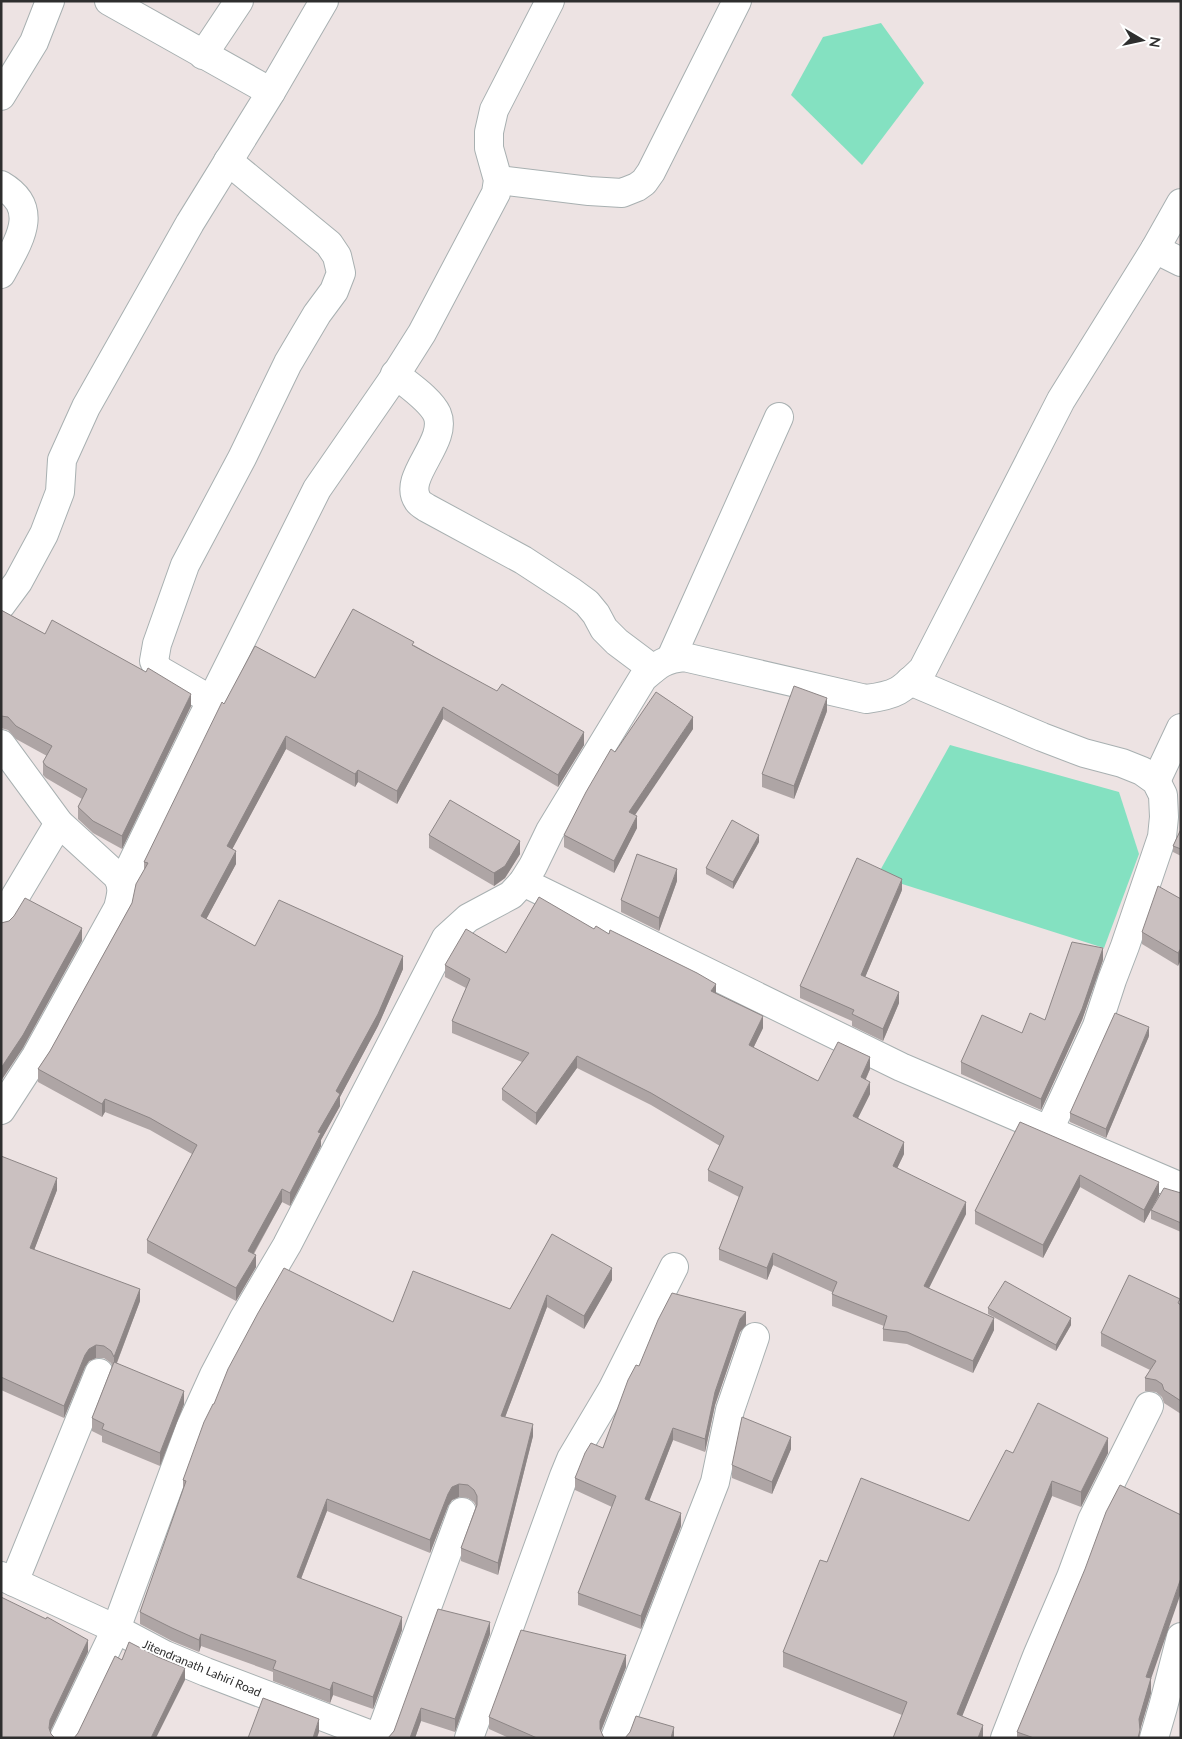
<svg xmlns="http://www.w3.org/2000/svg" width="1182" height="1739" font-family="Lato,sans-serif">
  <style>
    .water { fill: #84e1c1 }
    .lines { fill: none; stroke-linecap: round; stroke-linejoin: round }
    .street-casing { stroke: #a8b0b1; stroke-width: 30 }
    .secondary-casing { stroke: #a8b0b1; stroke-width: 30 }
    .street { stroke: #fff; stroke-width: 28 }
    .secondary { stroke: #fff; stroke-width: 28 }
    .wall { fill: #aea5a5 }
    .shaded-wall { fill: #8d8686 }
    .building { fill: #cac0c0; stroke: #8d8686 }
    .labels { text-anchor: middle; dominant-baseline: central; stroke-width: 4; stroke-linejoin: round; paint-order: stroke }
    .street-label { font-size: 12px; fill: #2e2e2e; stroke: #fff }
  </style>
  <rect width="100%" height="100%" fill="#ede3e3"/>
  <g class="water">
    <polygon points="881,23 924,83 862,165 791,95 823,37"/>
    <polygon points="950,745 1119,792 1139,854 1104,948 877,876"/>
  </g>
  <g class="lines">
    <g class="street-casing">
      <g id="street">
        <polyline points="109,1 271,92"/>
        <polyline points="203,55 239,1"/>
        <polyline points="1,96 34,42 50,1"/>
        <polyline points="498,180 589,191 622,193 637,187 644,182 651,172 737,1"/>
        <path d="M1,185C42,209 18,242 1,274"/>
        <polyline points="1155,249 1181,262"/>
        <path d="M395,374C408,385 430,399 437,414C449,442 401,477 418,501C420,504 424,506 427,508L523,560L572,592L587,603L596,614L604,629L617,642L653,669"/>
        <polyline points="1,605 18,582 44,534 60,492 62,460 86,407 190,223 271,92 324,1"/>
        <polyline points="671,658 779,417"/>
        <polyline points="910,681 1042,737 1084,753 1122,763 1142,771 1156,781 1163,795 1164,817 1162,837 1125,946 1112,980 1097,1026 1049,1130"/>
        <polyline points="211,700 159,670 154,661 157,644 185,565 242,458 288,363 317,314 334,291 341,273 337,256 329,244 228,161"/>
        <path d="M1,744L59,823L117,876C124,887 121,896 118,908L36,1056L1,1110"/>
        <polyline points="1156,781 1181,728"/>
        <polyline points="523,882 901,1067 1181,1187"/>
        <polyline points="122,884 200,723 317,489 391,382 422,333 496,193 498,180 489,148 489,132 494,110 550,1"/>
        <polyline points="1,920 59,823"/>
        <polyline points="14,1582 99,1373"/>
        <polyline points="379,1738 462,1512"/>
        <polyline points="469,1738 564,1476 571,1459 612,1390 674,1267"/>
        <polyline points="615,1738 715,1482 730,1410 755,1337"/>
        <polyline points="1005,1738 1037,1656 1071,1577 1092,1520 1149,1406"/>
        <polyline points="1154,1738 1163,1707 1181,1637"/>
      </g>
    </g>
    <g class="secondary-casing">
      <g id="secondary">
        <polyline points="1,1576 116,1629 165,1655 206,1672 379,1738"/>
        <path d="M64,1738L116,1629L190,1428L214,1375L244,1318L287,1245L446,938L468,918L511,895L523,882L533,866L550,831L643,678C658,665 664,659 684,657L866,699C897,695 901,691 923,669L1061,400L1155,249L1181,203"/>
      </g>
    </g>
    <use href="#street" class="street"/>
    <use href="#secondary" class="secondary"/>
  </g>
  <g class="wall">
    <polygon points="1,610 45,634 191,706 122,849 93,833 78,819 78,807 82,799 46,778 43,775 43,762 47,756 16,739 8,730 1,728"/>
    <polygon points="414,645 584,745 558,787 443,719 397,804 358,782 355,787 286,749 232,849 236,864 206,919 255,946 403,969 378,1026 340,1097 340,1106 321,1140 321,1146 290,1206 282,1202 254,1254 256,1267 236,1301 147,1253 147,1240 192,1154 150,1130 105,1112 102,1117 38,1082 38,1069 50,1051 132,903 144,870 144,862 224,704 315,678"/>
    <polygon points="827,711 794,799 762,787 762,774"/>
    <polygon points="693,729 634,815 637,828 614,873 564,847 564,835 615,752"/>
    <polygon points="1181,829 1181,856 1173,852 1173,846"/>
    <polygon points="429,835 520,854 505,878 494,886 429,848"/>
    <polygon points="759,842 733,889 706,874 706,868"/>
    <polygon points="677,881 659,931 621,912 621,900"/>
    <polygon points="902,890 865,977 899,1003 883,1041 852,1026 852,1021 800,998 800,986"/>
    <polygon points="1181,899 1178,966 1142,944 1142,932"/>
    <polygon points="594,929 609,934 716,993 763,1028 753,1048 818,1081 870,1069 866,1079 870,1094 858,1118 904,1154 897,1168 966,1214 929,1288 994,1330 973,1373 907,1344 883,1341 883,1329 884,1326 832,1306 832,1292 773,1265 767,1280 719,1260 719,1249 739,1197 708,1181 708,1170 720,1146 651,1105 577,1068 536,1125 502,1100 502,1089 522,1062 452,1033 452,1021 466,988 445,977 445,965 506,953"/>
    <polygon points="1103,960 1082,1020 1041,1110 961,1074 961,1062 1022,1033 1045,1020"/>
    <polygon points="1149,1036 1106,1138 1070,1122 1070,1113"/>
    <polygon points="1020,1122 1159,1195 1144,1223 1080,1187 1043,1258 975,1224 975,1211"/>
    <polygon points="1,1156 57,1190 34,1250 140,1301 117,1363 184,1404 160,1466 102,1442 102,1436 92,1431 92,1418 112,1366 111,1363 104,1358 96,1358 89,1361 85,1367 64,1418 1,1390"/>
    <polygon points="1181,1193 1181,1232 1151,1219 1151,1210"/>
    <polygon points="552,1234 612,1280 584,1329 547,1307 505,1417 533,1436 498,1575 461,1561 461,1548 476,1506 474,1502 468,1498 459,1497 452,1500 448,1506 430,1553 327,1511 301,1579 402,1630 373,1709 333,1695 330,1703 273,1681 273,1672 201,1646 199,1652 172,1641 140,1624 140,1612 183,1490 183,1480 214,1404 393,1322 510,1309"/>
    <polygon points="1180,1304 1181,1305 1181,1414 1164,1403 1162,1397 1156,1392 1145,1391 1145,1378 1150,1370 1101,1346 1101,1333"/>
    <polygon points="988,1308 1071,1325 1056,1351 988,1314"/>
    <polygon points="746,1325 740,1332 715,1405 705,1452 673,1440 649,1501 681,1526 641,1629 578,1605 578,1593 612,1507 575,1490 575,1478 603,1448 639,1366"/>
    <polygon points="791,1449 772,1494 732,1478 732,1465"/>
    <polygon points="1013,1453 1108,1453 1081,1507 1052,1496 962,1716 983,1738 902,1715 783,1667 783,1652 827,1562 969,1521"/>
    <polygon points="490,1634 455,1732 421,1721 415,1738 388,1738"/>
    <polygon points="626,1667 601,1731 603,1736 605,1738 509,1738 489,1729 489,1717"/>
    <polygon points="1151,1679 1151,1693 1140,1729 1140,1738 1017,1738 1017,1732"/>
  </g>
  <g class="shaded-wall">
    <polygon points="191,694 191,706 122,849 122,836"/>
    <polygon points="827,698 827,711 794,799 794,786"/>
    <polygon points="443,707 443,719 397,804 397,791"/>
    <polygon points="693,717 693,729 629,824 629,812"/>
    <polygon points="584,732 584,745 558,787 558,775"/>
    <polygon points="286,736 286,749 227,859 227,846"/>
    <polygon points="358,770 358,782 355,787 355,774"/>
    <polygon points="637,816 637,828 614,873 614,861"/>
    <polygon points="759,835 759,842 733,889 733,882"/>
    <polygon points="520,841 520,854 505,878 494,886 494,873"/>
    <polygon points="236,851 236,864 201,929 201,916"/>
    <polygon points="677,869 677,881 659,931 659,918"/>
    <polygon points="902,879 902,890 861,987 861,975"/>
    <polygon points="82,928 82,941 23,1048 1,1081 1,1068"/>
    <polygon points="1103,948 1103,960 1082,1020 1041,1110 1041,1099"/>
    <polygon points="1181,948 1181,960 1178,966 1178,953"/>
    <polygon points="403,956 403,969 378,1026 340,1097 340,1106 321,1140 321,1146 290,1206 290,1193 318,1132 336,1091"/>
    <polygon points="716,984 716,995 711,991"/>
    <polygon points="899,992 899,1003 883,1041 883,1029"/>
    <polygon points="763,1016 763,1028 749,1057 749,1045"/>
    <polygon points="1149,1027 1149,1036 1106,1138 1106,1129"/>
    <polygon points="577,1056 577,1068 536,1125 536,1113"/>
    <polygon points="870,1057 870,1069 861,1089 861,1077"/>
    <polygon points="870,1082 870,1094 853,1128 853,1116"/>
    <polygon points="105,1099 105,1112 102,1117 102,1104"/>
    <polygon points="904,1142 904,1154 893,1177 893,1166"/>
    <polygon points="1080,1175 1080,1187 1043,1258 1043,1245"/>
    <polygon points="57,1178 57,1190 30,1261 30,1248"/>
    <polygon points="1159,1182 1159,1195 1144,1223 1144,1210"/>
    <polygon points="282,1189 282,1202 248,1263 248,1251"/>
    <polygon points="966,1202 966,1214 924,1298 924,1286"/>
    <polygon points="773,1253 773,1265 767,1280 767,1268"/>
    <polygon points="256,1255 256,1267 236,1301 236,1288"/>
    <polygon points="612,1268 612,1280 584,1329 584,1316"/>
    <polygon points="140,1289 140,1301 114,1370 114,1357"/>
    <polygon points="547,1295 547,1307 501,1428 501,1416"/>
    <polygon points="746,1312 746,1325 740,1332 715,1405 705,1452 705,1439 715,1392 740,1319"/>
    <polygon points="994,1318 994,1330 973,1373 973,1361"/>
    <polygon points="1071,1318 1071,1325 1056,1351 1056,1345"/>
    <polygon points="96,1345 96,1358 89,1361 85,1367 64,1418 64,1406 85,1355 89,1349"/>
    <polygon points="184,1391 184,1404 160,1466 160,1453"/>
    <polygon points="533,1424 533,1436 498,1575 498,1563"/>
    <polygon points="673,1428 673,1440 645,1512 645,1499"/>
    <polygon points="791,1437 791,1449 772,1494 772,1482"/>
    <polygon points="1108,1438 1108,1453 1081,1507 1081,1492"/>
    <polygon points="1052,1481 1052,1496 957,1729 957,1714"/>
    <polygon points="459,1484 459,1497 452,1500 448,1506 430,1553 430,1540 448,1494 452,1487"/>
    <polygon points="327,1499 327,1511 297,1589 297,1577"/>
    <polygon points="681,1513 681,1526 641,1629 641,1616"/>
    <polygon points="1181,1578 1181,1593 1151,1679 1151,1693 1139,1734 1139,1719 1146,1677"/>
    <polygon points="402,1617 402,1630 373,1709 373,1697"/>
    <polygon points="490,1622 490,1634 455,1732 455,1719"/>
    <polygon points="201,1634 201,1646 199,1652 199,1640"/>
    <polygon points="88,1640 88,1652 50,1732 49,1728 50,1720"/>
    <polygon points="626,1655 626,1667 600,1733 600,1721"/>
    <polygon points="185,1668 185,1680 156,1738 151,1738"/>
    <polygon points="333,1682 333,1695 330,1703 330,1690"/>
    <polygon points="421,1708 421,1721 415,1738 410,1738"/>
    <polygon points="319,1719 319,1732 317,1738 313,1738"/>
    <polygon points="983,1725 983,1738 978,1738"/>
    <polygon points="674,1727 674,1738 671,1738"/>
  </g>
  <g class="building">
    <polygon points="353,609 414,642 412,645 497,691 502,684 584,732 558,775 443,707 397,791 358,770 355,774 286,736 227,846 236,851 201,916 255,946 279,900 403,956 378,1014 336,1091 340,1094 318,1132 321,1133 290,1193 282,1189 248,1251 256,1255 236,1288 147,1240 197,1145 150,1118 105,1099 102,1104 38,1069 50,1051 132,903 136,884 148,863 144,862 222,702 224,704 255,646 315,678"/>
    <polygon points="1,610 45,634 52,620 146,672 148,668 191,694 122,836 93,821 78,807 87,789 46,766 43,762 52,746 16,726 8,717 1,716"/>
    <polygon points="794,686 827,698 794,786 762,774"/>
    <polygon points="656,692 693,717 629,812 637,816 614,861 564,835 586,792 611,749 615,752"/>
    <polygon points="450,800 520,841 505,866 494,873 429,835"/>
    <polygon points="732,820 759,835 733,882 706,868"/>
    <polygon points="1181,829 1181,849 1173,846"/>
    <polygon points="637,854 677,869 659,918 621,900"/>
    <polygon points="857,858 902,879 861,975 899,992 883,1029 852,1014 854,1010 800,986"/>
    <polygon points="1158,886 1181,899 1181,948 1178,953 1142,932"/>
    <polygon points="539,897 594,929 596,926 609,934 610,930 697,973 716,984 711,991 763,1016 749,1045 818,1081 838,1042 870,1057 861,1077 870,1082 853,1116 904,1142 893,1166 966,1202 924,1286 994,1318 973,1361 907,1332 883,1329 887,1316 832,1294 837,1282 773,1253 767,1268 719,1249 743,1187 708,1170 724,1136 651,1093 577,1056 536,1113 502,1089 529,1053 452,1021 470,979 445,965 466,929 506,953"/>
    <polygon points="25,898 82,928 23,1035 1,1068 1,923 9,921 14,916"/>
    <polygon points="1072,942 1103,948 1082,1009 1041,1099 961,1062 982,1015 1022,1033 1030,1013 1045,1020"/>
    <polygon points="1115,1013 1149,1027 1106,1129 1070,1113"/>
    <polygon points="1020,1122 1159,1182 1144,1210 1080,1175 1043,1245 975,1211"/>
    <polygon points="1,1156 57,1178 30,1248 140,1289 114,1357 111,1351 104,1346 96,1345 89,1349 85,1355 64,1406 1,1377"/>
    <polygon points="1164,1188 1181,1193 1181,1223 1151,1210"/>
    <polygon points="552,1234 612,1268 584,1316 547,1295 501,1416 533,1424 498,1563 461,1548 477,1505 477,1496 474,1490 468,1485 459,1484 452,1487 448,1494 430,1540 327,1499 297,1577 402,1617 373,1697 333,1682 330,1690 273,1669 276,1661 201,1634 199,1640 172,1628 140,1612 186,1481 183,1480 204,1422 213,1404 214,1404 228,1369 258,1313 284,1268 393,1322 413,1271 510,1309"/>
    <polygon points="1129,1275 1180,1299 1178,1303 1181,1305 1181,1401 1164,1390 1162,1384 1156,1380 1145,1378 1156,1361 1101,1333"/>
    <polygon points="1005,1281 1071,1318 1056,1345 988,1308"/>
    <polygon points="672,1293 746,1312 740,1319 715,1392 705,1439 673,1428 645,1499 681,1513 641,1616 578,1593 616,1496 575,1478 585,1453 591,1443 603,1448 628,1380 636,1365 639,1366 658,1320"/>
    <polygon points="114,1362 184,1391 160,1453 102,1429 104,1424 92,1418"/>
    <polygon points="1038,1403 1108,1438 1081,1492 1052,1481 957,1714 983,1725 978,1738 893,1738 907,1702 783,1652 820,1560 827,1562 861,1478 969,1521 1006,1450 1013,1453"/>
    <polygon points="742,1417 791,1437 772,1482 732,1465"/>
    <polygon points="1120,1485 1181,1515 1181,1578 1146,1677 1151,1678 1139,1719 1140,1730 1138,1738 1034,1738 1017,1732 1085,1569 1106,1512"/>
    <polygon points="1,1597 46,1619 47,1617 88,1640 50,1720 49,1728 51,1734 55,1738 1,1738"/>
    <polygon points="438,1609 490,1622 455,1719 421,1708 410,1738 388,1738 394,1731"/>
    <polygon points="521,1630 626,1655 600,1721 600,1729 603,1736 605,1738 537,1738 489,1717"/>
    <polygon points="129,1642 158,1657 185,1668 151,1738 74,1738 78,1733 115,1656 122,1660"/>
    <polygon points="263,1698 319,1719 313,1738 248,1738"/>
    <polygon points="636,1716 674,1727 671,1738 625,1738 630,1732"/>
  </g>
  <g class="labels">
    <g class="street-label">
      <text transform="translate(202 1668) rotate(23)">Jitendranath Lahiri Road</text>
    </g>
  </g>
  <rect width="1182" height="1739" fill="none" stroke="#2e2e2e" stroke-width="5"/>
  <g transform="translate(1142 40) rotate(99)" stroke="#ffffff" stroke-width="4" paint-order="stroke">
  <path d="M0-4L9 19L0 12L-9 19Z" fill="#2e2e2e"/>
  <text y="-8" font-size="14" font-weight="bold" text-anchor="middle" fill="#2e2e2e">N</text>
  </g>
</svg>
